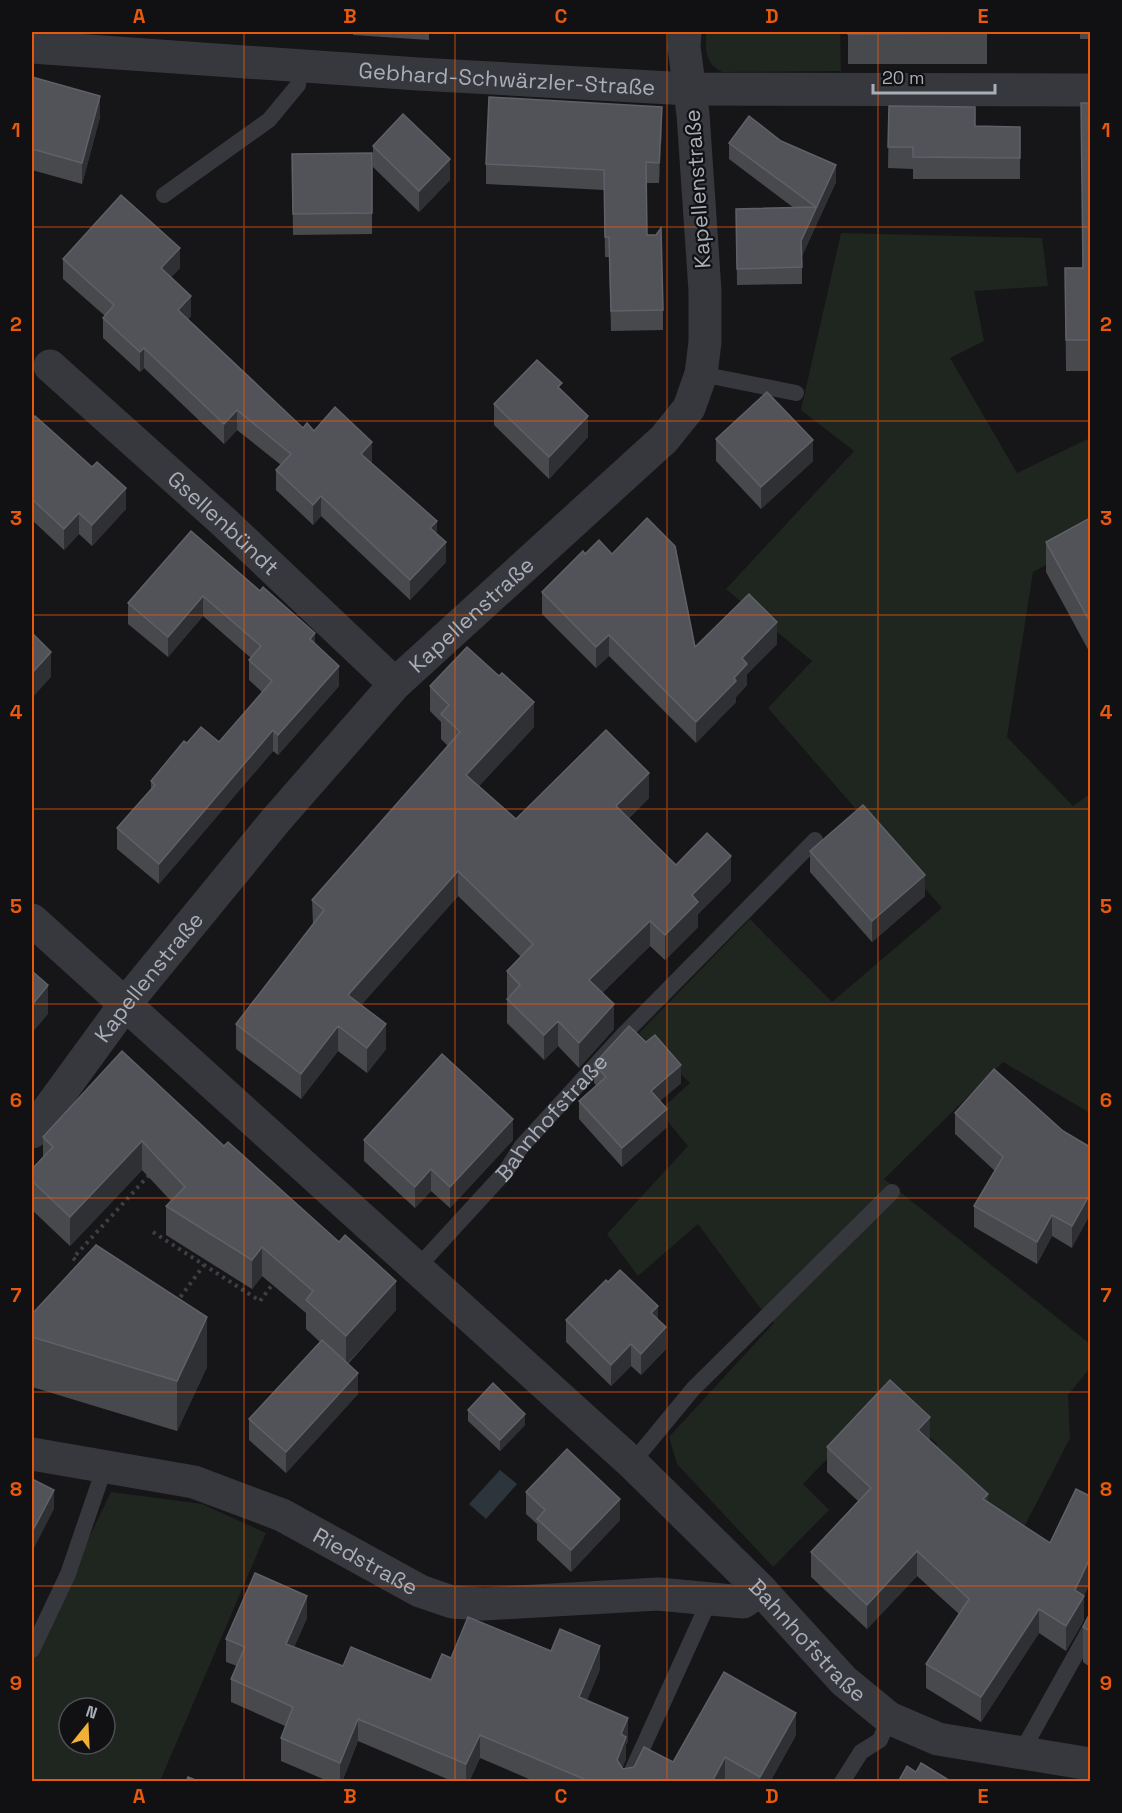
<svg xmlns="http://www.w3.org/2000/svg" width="1122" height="1813" font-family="'Space Grotesk',sans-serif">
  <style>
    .green { fill: #1e261f; fill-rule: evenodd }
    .water { fill: #2c353c }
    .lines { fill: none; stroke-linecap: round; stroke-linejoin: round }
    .path { stroke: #3d3f44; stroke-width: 4; stroke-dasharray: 3 4.5; stroke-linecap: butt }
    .service { stroke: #37383d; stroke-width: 16 }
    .minor { stroke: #37383d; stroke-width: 33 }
    .tertiary { stroke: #37383d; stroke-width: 33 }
    .wall { fill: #47494d }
    .shaded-wall { fill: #2f3033 }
    .building { fill: #525359; stroke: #5f6168; stroke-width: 1.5 }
    .grid { fill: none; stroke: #e8590c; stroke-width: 1.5; stroke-opacity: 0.55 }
    .labels { text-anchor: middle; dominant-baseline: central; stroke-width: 4.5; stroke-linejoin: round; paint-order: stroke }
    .street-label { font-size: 22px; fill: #a8adb8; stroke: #111113 }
    .neatline { fill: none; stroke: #e8590c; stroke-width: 2 }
    .grid-label { font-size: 20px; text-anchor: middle; font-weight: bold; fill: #e8590c }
  </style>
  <rect width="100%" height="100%" fill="#161618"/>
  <g class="green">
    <path d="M706,32H840L841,71L722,72C704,63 706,50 706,32Z"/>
    <polygon points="841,233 1042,238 1048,286 974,291 984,341 950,358 1017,473 1090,438 1090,541 1033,572 1007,737 1073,806 1090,794 1090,1113 1003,1062 884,1179 1090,1344 1090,1368 1068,1395 1070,1438 1020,1535 932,1458 937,1444 886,1398 803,1484 829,1510 773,1567 677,1464 669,1437 774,1323 757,1304 698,1224 638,1276 607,1234 688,1146 659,1111 690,1083 639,1033 750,919 832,1002 942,908 768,708 812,661 726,589 854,451 801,410"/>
    <path d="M111,1492L202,1504L266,1533L160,1781H32V1656ZM69,1708H105V1744H69Z"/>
  </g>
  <polygon class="water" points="500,1470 517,1484 486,1519 469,1504"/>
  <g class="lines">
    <g class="path">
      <polyline points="153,1232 260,1301 275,1281"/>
      <polyline points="81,1265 73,1258 150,1174"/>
      <polyline points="176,1303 204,1265"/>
    </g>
    <g class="service">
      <polyline points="164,195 269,120 298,85 301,66"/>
      <polyline points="701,374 796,393"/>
      <path id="s1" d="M417,1268L506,1171L521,1147L625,1033L815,840"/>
      <polyline points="632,1463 693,1389 892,1192"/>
      <polyline points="32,1650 68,1574 105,1466"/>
      <polyline points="1022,1751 1090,1629"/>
      <polyline points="627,1782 710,1599"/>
      <polyline points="842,1782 861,1752 880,1740 889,1718"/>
    </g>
    <g class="minor">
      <path id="s2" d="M32,47L418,74L689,89L1090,90"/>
      <path id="s3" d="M50,366L225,523L395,684"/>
      <path id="s4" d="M32,1132L126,1003L276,820L395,684L664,439L689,408L701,374L705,342V291L693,114L684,47L685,32"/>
      <path id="s5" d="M32,1454L194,1482L282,1515L420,1591L452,1602L484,1604L658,1594L743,1602L761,1590"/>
    </g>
    <path class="tertiary" id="s6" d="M32,920L632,1463L761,1590L844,1681L889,1718L938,1739L1090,1764"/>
  </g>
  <g class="wall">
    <polygon points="353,32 429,32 429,40 353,35"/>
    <rect x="848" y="32" width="139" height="32"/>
    <rect x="1080" y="32" width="10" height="7"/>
    <polygon points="32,77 100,117 82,184 32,170"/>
    <polygon points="1090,103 1090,371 1066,371 1065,268 1082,268"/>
    <polygon points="889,106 975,126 1020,127 1020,179 913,179 913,169 888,168"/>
    <polygon points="662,127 659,183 646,183 647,235 663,310 663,330 611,331 609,257 605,257 604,190 486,184 486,164"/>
    <polygon points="729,143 836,182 802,256 802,284 737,285 736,209 794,208 729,159"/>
    <polygon points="373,146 450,180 419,212 373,167"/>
    <polygon points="372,153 372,234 293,235 292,154"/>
    <polygon points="63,259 180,268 171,277 191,316 188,319 303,428 314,431 372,462 371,463 437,535 446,562 410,600 321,516 313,525 276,490 276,470 281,465 237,430 224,444 144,368 140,372 103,338 103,318 105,316 63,279"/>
    <polygon points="562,391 588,437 549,479 494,425 494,404"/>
    <polygon points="32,420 126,509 92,546 79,534 64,550 32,520"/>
    <polygon points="716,439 813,461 761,509 716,461"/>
    <polygon points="1090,518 1090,653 1046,572 1046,542"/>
    <polygon points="191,531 315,644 339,686 278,755 273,751 159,884 117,849 117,828 151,789 151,781 187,743 219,742 262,692 249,680 249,660 251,658 203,616 168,657 128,624 128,603"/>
    <polygon points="585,554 695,647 777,644 747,674 747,685 736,697 736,702 696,743 609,656 596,668 542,614 542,592"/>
    <polygon points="430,686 534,727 479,786 516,819 649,798 629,818 676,865 731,881 698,914 698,927 665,960 650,946 602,993 614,1029 579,1068 558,1046 544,1060 507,1023 507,999 508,998 507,996 507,971 521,957 458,896 361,1005 386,1049 367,1073 338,1051 301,1099 236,1049 236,1024 313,925 312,900 448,746 441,739 441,722 430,711"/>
    <polygon points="810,851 925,896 872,942 810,872"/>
    <polygon points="122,1051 396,1310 348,1364 358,1394 286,1473 249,1440 249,1419 320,1342 306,1329 306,1313 262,1276 252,1289 166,1235 166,1206 171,1201 142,1170 70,1246 32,1210 32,1169 43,1157 43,1137"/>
    <polygon points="594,1064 681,1083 660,1101 667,1127 622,1167 579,1119 579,1101 597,1086 594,1083"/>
    <polygon points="955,1113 1063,1131 1090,1147 1072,1248 1052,1236 1037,1264 974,1227 974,1206 995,1171 955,1134"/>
    <polygon points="364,1140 513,1140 450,1208 431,1191 415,1208 364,1161"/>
    <polygon points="32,1314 207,1367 177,1431 32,1387"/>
    <polygon points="658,1319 666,1349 641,1375 631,1366 611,1386 566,1342 566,1320"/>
    <polygon points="468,1410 525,1425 500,1451 468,1421"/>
    <polygon points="930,1441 988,1502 1050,1543 1090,1496 1090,1583 1084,1595 1084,1620 1066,1651 1039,1633 981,1722 926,1688 926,1664 959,1614 917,1576 867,1629 811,1577 811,1552 858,1501 827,1472 827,1447"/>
    <polygon points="526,1492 620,1520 571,1572 537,1540 537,1524 526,1514"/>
    <polygon points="1090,1613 1090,1672 1090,1667 1083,1662 1083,1627"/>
    <polygon points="307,1618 294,1647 343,1666 431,1680 451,1658 551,1651 600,1669 587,1700 628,1741 626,1745 626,1759 622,1768 623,1769 673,1762 796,1735 770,1782 727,1782 725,1780 724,1782 536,1782 480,1758 469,1782 454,1782 358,1741 342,1782 330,1782 281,1761 281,1738 285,1726 231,1702 231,1679 237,1666 226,1662 226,1639"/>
  </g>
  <g class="shaded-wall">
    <polygon points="100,96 100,117 82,184 82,163"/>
    <polygon points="662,107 662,127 659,183 659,163"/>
    <polygon points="450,159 450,180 419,212 419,191"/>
    <polygon points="836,165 836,182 801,258 801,241"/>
    <polygon points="180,248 180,268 161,288 161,268"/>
    <polygon points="191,296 191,316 178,330 178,310"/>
    <polygon points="144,348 144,368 140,372 140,352"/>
    <polygon points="237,410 237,430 224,444 224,424"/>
    <polygon points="588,416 588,437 549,479 549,457"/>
    <polygon points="813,440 813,461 761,509 761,487"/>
    <polygon points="372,442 372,462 361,474 361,454"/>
    <polygon points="126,488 126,509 92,546 92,525"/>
    <polygon points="321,496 321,516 313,525 313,505"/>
    <polygon points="79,513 79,534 64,550 64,529"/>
    <polygon points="437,521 437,541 430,528"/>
    <polygon points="446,542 446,562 410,600 410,580"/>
    <polygon points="203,596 203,616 168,657 168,637"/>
    <polygon points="777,622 777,644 747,674 747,685 736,697 736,702 696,743 696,722 734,678 742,658"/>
    <polygon points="315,633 315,654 310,639"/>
    <polygon points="609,635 609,656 596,668 596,647"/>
    <polygon points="51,652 51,677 32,698 32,673"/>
    <polygon points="339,666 339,686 278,755 278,735"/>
    <polygon points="534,702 534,727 466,800 466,775"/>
    <polygon points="273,730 273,751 159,884 159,864"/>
    <polygon points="649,773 649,798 616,830 616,806"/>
    <polygon points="731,856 731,881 698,914 698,927 665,960 665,935 692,895"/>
    <polygon points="458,871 458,896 348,1020 348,995"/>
    <polygon points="925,875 925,896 872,942 872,921"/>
    <polygon points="650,921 650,946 589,1005 589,980"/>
    <polygon points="48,985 48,1014 32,1033 32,1005"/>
    <polygon points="614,1004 614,1029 579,1068 579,1043"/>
    <polygon points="558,1021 558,1046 544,1060 544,1035"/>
    <polygon points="386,1024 386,1049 367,1073 367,1048"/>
    <polygon points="338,1026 338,1051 301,1099 301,1074"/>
    <polygon points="681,1065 681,1083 651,1109 651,1091"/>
    <polygon points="667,1109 667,1127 622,1167 622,1148"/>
    <polygon points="513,1119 513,1140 450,1208 450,1187"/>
    <polygon points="142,1141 142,1170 70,1246 70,1217"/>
    <polygon points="431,1169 431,1191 415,1208 415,1187"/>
    <polygon points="1090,1194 1090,1215 1072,1248 1072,1226"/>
    <polygon points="1052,1215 1052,1236 1037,1264 1037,1242"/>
    <polygon points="262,1247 262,1276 252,1289 252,1260"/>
    <polygon points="396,1281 396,1310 346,1365 346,1336"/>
    <polygon points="658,1306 658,1328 651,1313"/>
    <polygon points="207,1317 207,1367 177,1431 177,1381"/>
    <polygon points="666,1327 666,1349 641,1375 641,1354"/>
    <polygon points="631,1344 631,1366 611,1386 611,1365"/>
    <polygon points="358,1373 358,1394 286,1473 286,1452"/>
    <polygon points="525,1414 525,1425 500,1451 500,1440"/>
    <polygon points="930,1417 930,1442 918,1430"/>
    <polygon points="54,1490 54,1509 32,1552 32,1532"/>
    <polygon points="988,1494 988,1519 983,1499"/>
    <polygon points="620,1499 620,1520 571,1572 571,1550"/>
    <polygon points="917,1551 917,1576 867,1629 867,1605"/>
    <polygon points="1090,1558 1090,1583 1083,1598 1084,1596 1084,1620 1066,1651 1066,1626 1075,1590"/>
    <polygon points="307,1596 307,1618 286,1666 286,1644"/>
    <polygon points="1039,1609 1039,1633 981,1722 981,1697"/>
    <polygon points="600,1646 600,1669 579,1720 579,1697"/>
    <polygon points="796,1713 796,1735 770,1782 760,1782 760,1777"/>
    <polygon points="628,1718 628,1741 626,1745 626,1759 617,1782 617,1760 621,1734"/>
    <polygon points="358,1719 358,1741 342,1782 340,1782 340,1763"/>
    <polygon points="480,1735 480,1758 469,1782 466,1782 466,1764"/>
    <polygon points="725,1757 725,1780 724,1782 712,1782"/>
  </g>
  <g class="building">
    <polygon points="848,32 987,32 987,33 848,34"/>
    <polygon points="32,77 100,96 82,163 32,149"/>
    <polygon points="489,97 662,107 659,163 646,162 647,235 656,235 661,228 663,310 611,311 609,237 605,237 604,170 486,164"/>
    <polygon points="1081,103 1090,103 1090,340 1066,340 1065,268 1083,268"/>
    <polygon points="889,106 975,107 975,126 1020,127 1020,158 913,157 913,147 888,147"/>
    <polygon points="403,114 450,159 419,191 373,146"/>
    <polygon points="749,116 781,141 836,165 801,241 802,267 737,269 736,209 816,207 729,143"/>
    <polygon points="372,153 372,213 293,214 292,154"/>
    <polygon points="121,195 180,248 161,268 191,296 178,310 303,428 307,423 314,431 335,407 372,442 361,454 437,521 430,528 446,542 410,580 321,496 313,505 276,470 291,454 237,410 224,424 144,348 140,352 103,318 114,305 63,259"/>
    <polygon points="537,360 562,383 558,387 588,416 549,457 494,404"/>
    <polygon points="767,392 813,440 761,487 716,439"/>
    <polygon points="35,416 92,467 97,462 126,488 92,525 79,513 64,529 32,499 32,420"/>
    <polygon points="647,518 675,546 695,647 749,594 777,622 742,658 747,664 734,678 736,681 696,722 609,635 596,647 542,592 583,551 585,554 599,540 612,554"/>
    <polygon points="1090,518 1090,622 1046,542"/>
    <polygon points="191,531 260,591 263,587 315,633 310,639 339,666 278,735 273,730 159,864 117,828 155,785 151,781 184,741 187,743 201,727 219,742 272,681 249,660 261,646 203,596 168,637 128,603"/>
    <polygon points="32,633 51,652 32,673"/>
    <polygon points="467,647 499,676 502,673 534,702 466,775 516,819 606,730 649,773 616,806 676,865 707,833 731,856 692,895 698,902 665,935 650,921 589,980 614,1004 579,1043 558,1021 544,1035 507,999 520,985 507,971 533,944 458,871 348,995 386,1024 367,1048 338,1026 301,1074 236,1024 324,910 312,900 460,732 441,714 449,705 430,686"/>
    <polygon points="863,805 925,875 872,921 810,851"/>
    <polygon points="32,971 48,985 32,1005"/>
    <polygon points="629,1026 646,1042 655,1035 681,1065 651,1091 667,1109 622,1148 579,1101 606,1077 594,1064"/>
    <polygon points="122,1051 224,1146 228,1142 339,1242 345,1235 396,1281 346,1336 306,1300 313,1291 262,1247 252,1260 166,1206 185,1187 142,1141 70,1217 32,1181 32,1169 53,1147 43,1137"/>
    <polygon points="442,1054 513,1119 450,1187 431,1169 415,1187 364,1140"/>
    <polygon points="994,1069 1063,1131 1090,1147 1090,1194 1072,1226 1052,1215 1037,1242 974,1206 1003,1157 955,1113"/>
    <polygon points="96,1245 207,1317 177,1381 32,1337 32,1314"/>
    <polygon points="620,1270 658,1306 651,1313 666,1327 641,1354 631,1344 611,1365 566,1320 606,1280 608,1282"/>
    <polygon points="322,1340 358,1373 286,1452 249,1419"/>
    <polygon points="890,1380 930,1417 918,1430 988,1494 983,1499 1050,1543 1076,1489 1090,1496 1090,1558 1075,1590 1084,1596 1066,1626 1039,1609 981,1697 926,1664 969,1599 917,1551 867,1605 811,1552 871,1488 827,1447"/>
    <polygon points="493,1383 525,1414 500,1440 468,1410"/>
    <polygon points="567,1449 620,1499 571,1550 537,1519 545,1510 526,1492"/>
    <polygon points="32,1479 54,1490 32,1532"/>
    <polygon points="255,1573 307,1596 286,1644 343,1666 351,1647 431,1680 442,1654 451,1658 468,1617 551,1651 560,1629 600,1646 579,1697 628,1718 621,1734 626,1737 617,1760 623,1769 634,1767 644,1747 673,1762 724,1672 796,1713 760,1777 725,1757 712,1782 591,1782 480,1735 466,1764 358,1719 340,1763 281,1738 293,1707 231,1679 245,1647 226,1639"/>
    <polygon points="1090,1613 1090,1631 1083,1627"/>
    <polygon points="921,1763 952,1782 898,1782 907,1766 916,1772"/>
    <polygon points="188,1777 200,1782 186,1782"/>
  </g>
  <path class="grid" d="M244,32V1782M455,32V1782M667,32V1782M878,32V1782M32,227H1090M32,421H1090M32,615H1090M32,809H1090M32,1004H1090M32,1198H1090M32,1392H1090M32,1586H1090"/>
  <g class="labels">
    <g class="street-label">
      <text stroke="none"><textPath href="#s2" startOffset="476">Gebhard-Schwärzler-Straße</textPath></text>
      <text transform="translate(697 189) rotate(-94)">Kapellenstraße</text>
      <text stroke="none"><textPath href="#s3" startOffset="234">Gsellenbündt</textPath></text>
      <text stroke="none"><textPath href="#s4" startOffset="680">Kapellenstraße</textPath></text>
      <text stroke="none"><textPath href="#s4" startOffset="194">Kapellenstraße</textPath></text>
      <text stroke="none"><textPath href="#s1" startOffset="202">Bahnhofstraße</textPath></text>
      <text stroke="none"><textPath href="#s5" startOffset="354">Riedstraße</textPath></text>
      <text stroke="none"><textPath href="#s6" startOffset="1059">Bahnhofstraße</textPath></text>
    </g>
  </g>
  <rect width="1122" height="1813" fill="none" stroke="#111113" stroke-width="66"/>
  <g transform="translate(87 1726) rotate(18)"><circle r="28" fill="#111113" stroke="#4d4f55" stroke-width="1.5"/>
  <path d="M0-4.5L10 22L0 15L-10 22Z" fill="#f2b134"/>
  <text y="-9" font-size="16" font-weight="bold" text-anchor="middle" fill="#a8adb8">N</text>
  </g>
  <path d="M873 84v9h122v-9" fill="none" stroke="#a8adb8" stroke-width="3"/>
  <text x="882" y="84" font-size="18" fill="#a8adb8" stroke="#111113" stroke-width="4.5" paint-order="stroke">20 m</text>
  <rect x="33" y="33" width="1056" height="1747" class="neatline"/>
  <g class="grid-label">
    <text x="139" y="23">A</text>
    <text x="350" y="23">B</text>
    <text x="561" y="23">C</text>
    <text x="772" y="23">D</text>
    <text x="983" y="23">E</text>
    <text x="16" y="137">1</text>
    <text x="1106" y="137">1</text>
    <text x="16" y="331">2</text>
    <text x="1106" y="331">2</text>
    <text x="16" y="525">3</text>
    <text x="1106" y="525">3</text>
    <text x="16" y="719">4</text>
    <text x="1106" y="719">4</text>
    <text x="16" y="913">5</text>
    <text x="1106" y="913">5</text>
    <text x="16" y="1107">6</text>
    <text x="1106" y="1107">6</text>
    <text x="16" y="1302">7</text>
    <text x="1106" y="1302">7</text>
    <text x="16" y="1496">8</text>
    <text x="1106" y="1496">8</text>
    <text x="16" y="1690">9</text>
    <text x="1106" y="1690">9</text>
    <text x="139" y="1803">A</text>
    <text x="350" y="1803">B</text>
    <text x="561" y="1803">C</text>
    <text x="772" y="1803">D</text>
    <text x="983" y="1803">E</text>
  </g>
</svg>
